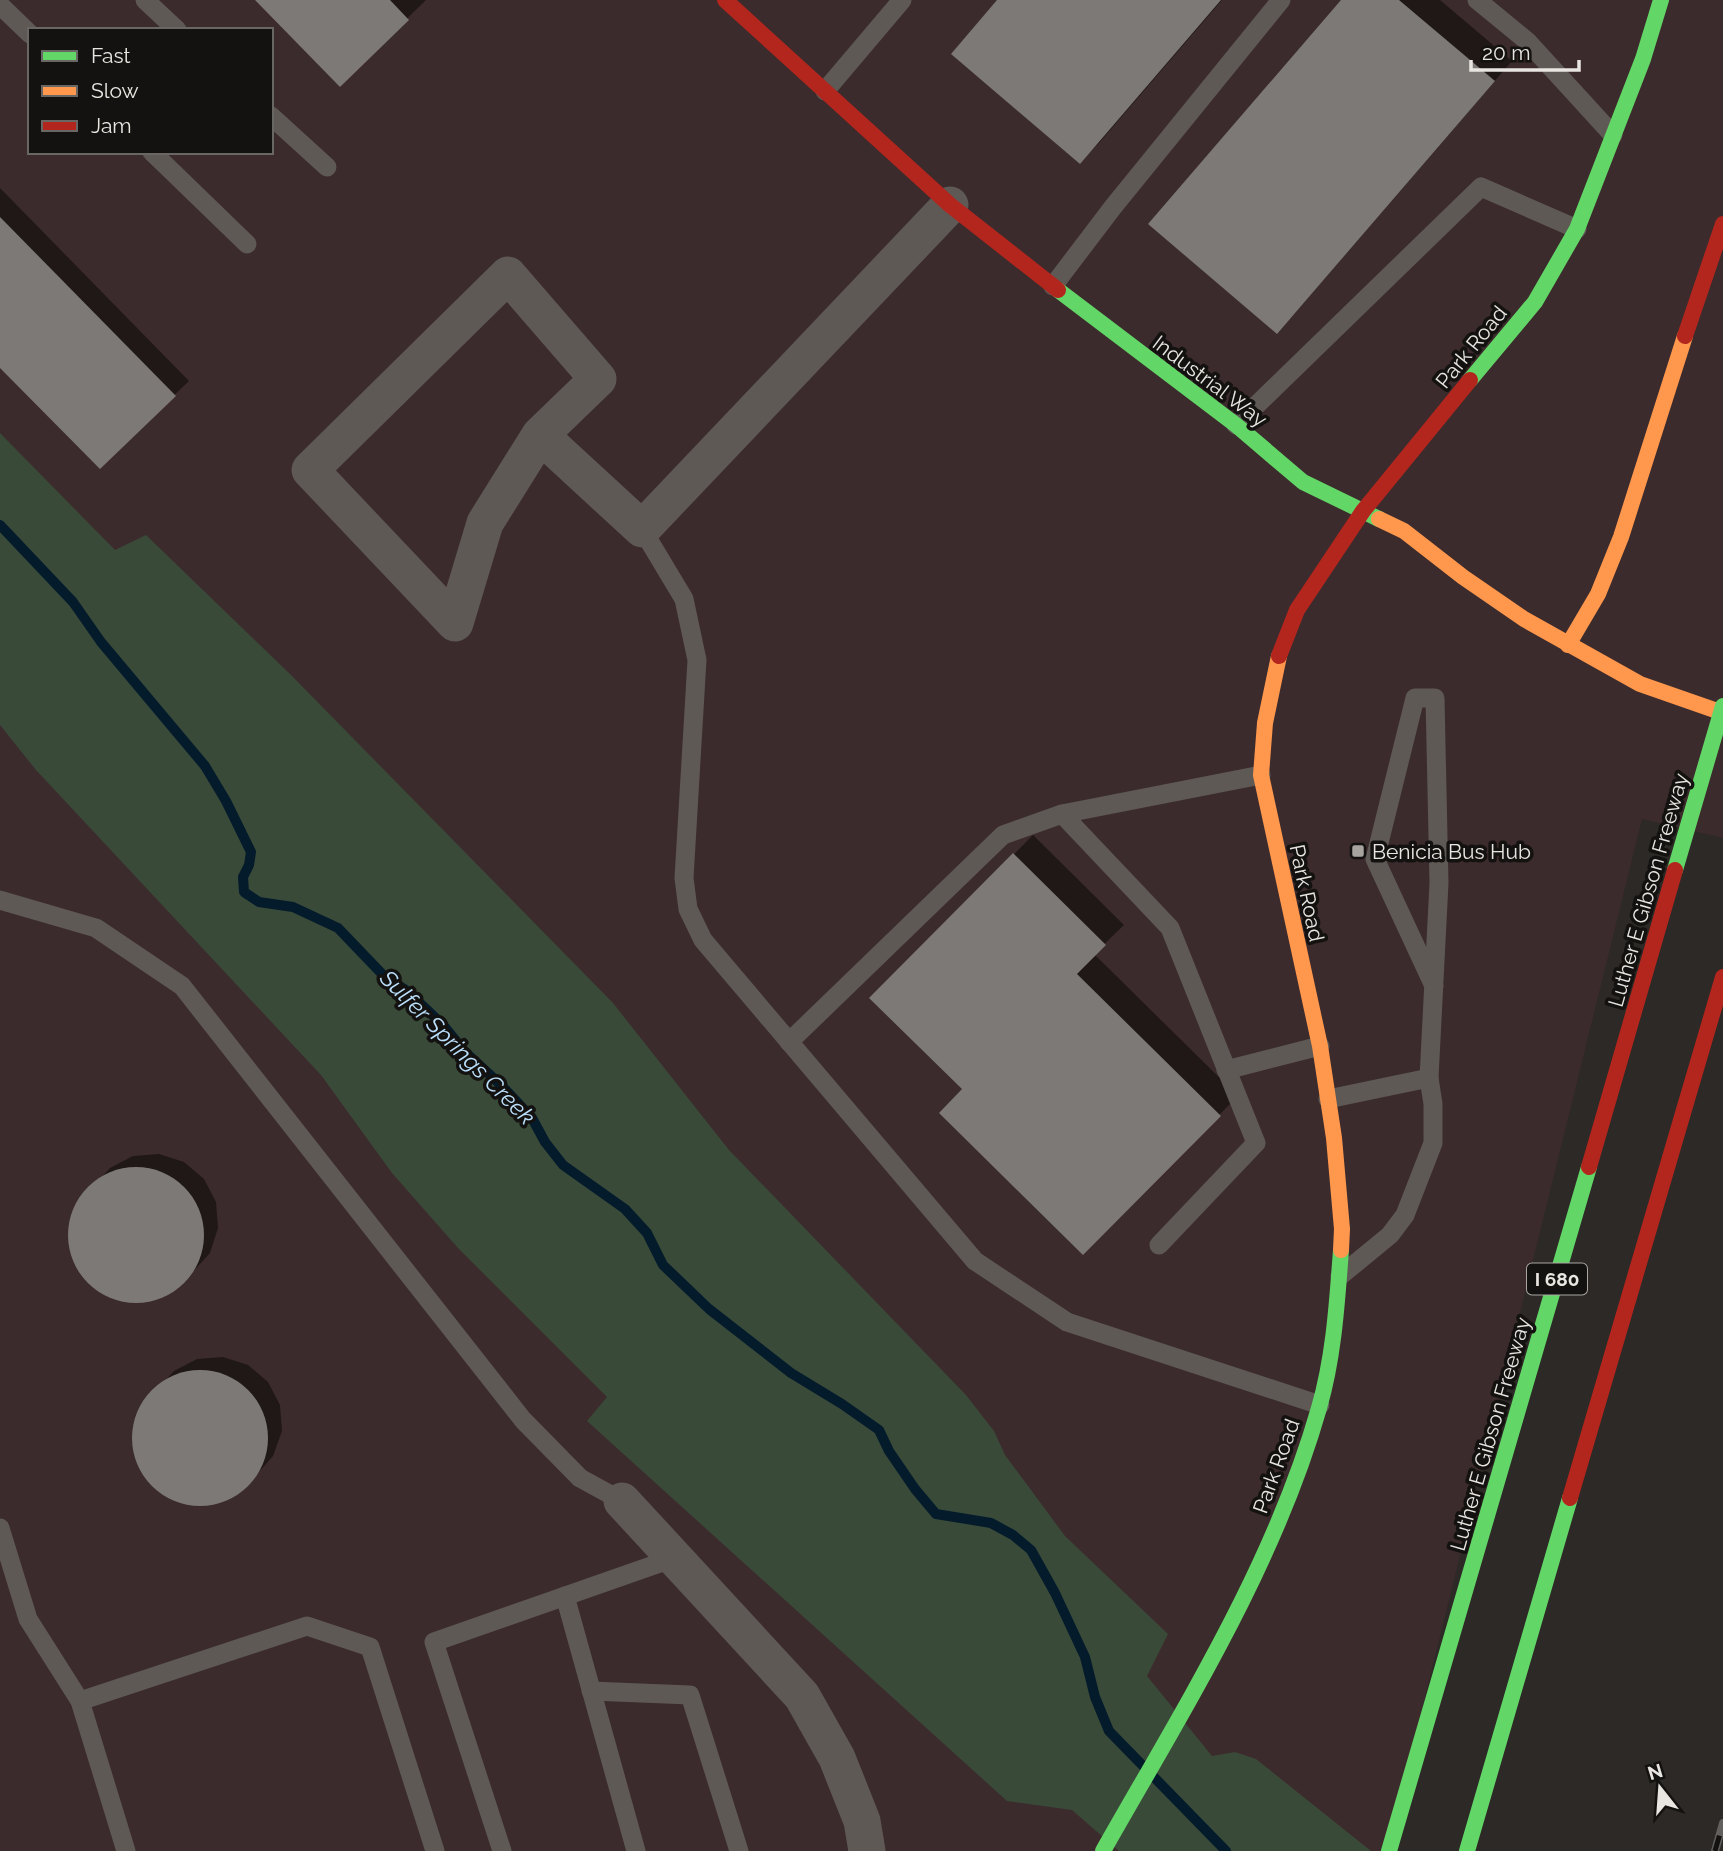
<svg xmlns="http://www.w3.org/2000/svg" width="1723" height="1851" font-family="Raleway,sans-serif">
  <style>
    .industrial { fill: #3c2b2c; fill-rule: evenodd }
    .green { fill: #3a4a39 }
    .shadow { fill: #0007 }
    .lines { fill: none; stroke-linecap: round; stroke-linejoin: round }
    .stream { stroke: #041b2b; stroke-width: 10 }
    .building { fill: #7c7976 }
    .lane { stroke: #5e5955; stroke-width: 19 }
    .street { stroke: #5e5955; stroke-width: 37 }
    .fast { stroke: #63d668; stroke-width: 16 }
    .slow { stroke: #ff974d; stroke-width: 16 }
    .jam { stroke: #b3261e; stroke-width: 16 }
    .rail-casing { stroke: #635f5c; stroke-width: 8 }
    .rail { stroke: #141210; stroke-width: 5; stroke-dasharray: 16; stroke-linecap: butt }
    .fast-bridge { stroke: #63d668; stroke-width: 16 }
    .jam-bridge { stroke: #b3261e; stroke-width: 16 }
    .poi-dot { fill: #a7a4a0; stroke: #141210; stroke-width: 2.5 }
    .labels { text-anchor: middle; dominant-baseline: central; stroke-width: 7; stroke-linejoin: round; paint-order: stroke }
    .shield { fill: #141210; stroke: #a9a6a3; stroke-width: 2 }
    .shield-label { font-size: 19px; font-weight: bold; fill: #e9e6e2 }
    .street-label { font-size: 21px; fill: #e9e6e2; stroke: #141210 }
    .poi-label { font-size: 21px; fill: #e9e6e2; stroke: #141210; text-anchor: start }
    .water-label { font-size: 23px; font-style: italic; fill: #bbe0fc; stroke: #141210 }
  </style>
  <rect width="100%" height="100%" fill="#2c2926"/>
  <path class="industrial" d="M0,0H1723V838L1642,819L1387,1851H0ZM30,30H271V152H30Z"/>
  <polygon class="green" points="0,433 115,550 146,535 291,675 613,1003 729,1150 966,1395 994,1431 1005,1455 1065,1536 1168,1634 1147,1676 1212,1756 1235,1752 1256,1759 1371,1851 1119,1851 1072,1810 1007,1801 587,1421 607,1397 458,1248 392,1173 321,1075 36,770 0,725"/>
  <g class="shadow">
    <polygon points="258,0 426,0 340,84"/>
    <polygon points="1000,0 1222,0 1099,143 1080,162"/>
    <polygon points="1343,0 1440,0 1512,61 1296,312 1277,331"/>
    <polygon points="0,188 189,381 100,466 0,365"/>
    <polygon points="1033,835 1124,925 1094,954 1238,1096 1083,1252 964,1089 872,998"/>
    <polygon points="159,1154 184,1162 204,1179 216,1202 218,1228 210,1253 178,1288 154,1299 128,1302 103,1293 84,1277 72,1253 70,1228 78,1203 110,1168 133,1156"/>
    <polygon points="223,1357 248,1365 268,1382 280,1405 282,1431 273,1456 242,1491 219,1503 192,1505 167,1497 148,1480 136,1457 134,1431 142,1406 174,1371 197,1359"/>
  </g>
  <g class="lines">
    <polyline class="stream" points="0,525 73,602 101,642 205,766 226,801 251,852 249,865 243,877 244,892 259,902 293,907 338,928 384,976 407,991 443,1025 465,1052 502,1086 532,1118 545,1142 563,1165 625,1209 647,1233 663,1265 709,1309 791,1373 842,1404 879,1430 889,1451 915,1489 936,1514 991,1523 1013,1535 1031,1550 1055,1593 1085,1657 1095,1697 1109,1731 1226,1851"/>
  </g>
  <g class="building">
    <polygon points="255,0 390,0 409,20 340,87"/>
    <polygon points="997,0 1221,0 1080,164 951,54"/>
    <polygon points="1341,0 1399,0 1495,81 1277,334 1148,224"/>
    <polygon points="0,217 176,396 100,469 0,368"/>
    <polygon points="1013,853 1106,945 1077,974 1221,1116 1083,1255 939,1113 962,1089 869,998"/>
    <circle cx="136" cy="1235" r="68"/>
    <circle cx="200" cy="1438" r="68"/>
  </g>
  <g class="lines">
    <g class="lane">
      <polyline points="145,0 177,30"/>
      <polyline points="1477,0 1527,41 1613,135"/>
      <polyline points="0,5 30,34"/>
      <polyline points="825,91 902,0"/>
      <polyline points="271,116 327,167"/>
      <polyline points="152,152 247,244"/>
      <polyline points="1053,286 1113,207 1281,0"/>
      <polyline points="1236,425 1481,187 1577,229"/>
      <polyline points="642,529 684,599 697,660 684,878 688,909 703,940 975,1261 1067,1322 1320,1405"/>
      <polyline points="0,900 96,928 182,986 523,1420 580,1478 622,1501"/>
      <polyline points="789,1042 1003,835 1062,814"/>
      <polyline points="1226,1070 1320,1046"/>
      <polyline points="1328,1099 1429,1078 1439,883 1435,698 1415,698 1375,859 1434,986"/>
      <polyline points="1159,1245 1256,1143 1170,928 1062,814 1261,775"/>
      <polyline points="1340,1276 1390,1235 1405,1215 1433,1143 1433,1104 1429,1078"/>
      <polyline points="0,1528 28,1619 80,1701 126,1851"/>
      <polyline points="565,1596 636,1851"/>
      <polyline points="591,1691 690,1695 739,1851"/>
      <polyline points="80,1701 307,1626 370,1647 435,1851"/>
      <polyline points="502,1851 434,1642 674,1558"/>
    </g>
    <g class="street">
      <polyline points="540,435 485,523 455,623 310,470 508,275 598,379 540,435 642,529 950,205"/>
      <polyline points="622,1501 802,1696 837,1758 862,1821 867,1851"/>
    </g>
    <g class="fast">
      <polyline points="1058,290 1236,425 1303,482 1379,519"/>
      <polyline points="1470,380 1535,302 1577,229 1643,59 1661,0"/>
      <path d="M1103,1851C1184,1708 1274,1566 1319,1408C1334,1356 1337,1303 1341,1250"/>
      <polyline points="1467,1851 1570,1498"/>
    </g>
    <g class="slow">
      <polyline points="1379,519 1404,531 1463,577 1524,619 1640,684 1723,713"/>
      <polyline points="1568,645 1598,594 1621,537 1685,336"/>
      <polyline points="1279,656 1265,723 1261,775 1320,1046 1334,1138 1342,1229 1341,1250"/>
    </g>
    <g class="jam">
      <polyline points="725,0 950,205 1058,290"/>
      <polyline points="1685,336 1723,224"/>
      <polyline points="1279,656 1297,610 1363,511 1470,380"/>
      <polyline points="1570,1498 1723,977"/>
    </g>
    <g class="rail-casing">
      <polyline id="rail" points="1715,1851 1723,1823"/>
    </g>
    <use href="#rail" class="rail"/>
    <g class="fast-bridge">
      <polyline points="1675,870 1723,706"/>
      <polyline points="1389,1851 1589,1167"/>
    </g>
    <polyline class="jam-bridge" points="1589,1167 1675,870"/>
  </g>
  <rect class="poi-dot" x="1351" y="844" width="14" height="14" rx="3.5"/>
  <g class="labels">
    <rect class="shield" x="1527" y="1263.5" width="60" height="31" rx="5"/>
    <g class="shield-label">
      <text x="1557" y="1279">I 680</text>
    </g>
    <g class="street-label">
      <text transform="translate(1471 347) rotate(-51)">Park Road</text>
      <text transform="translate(1210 381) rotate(37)">Industrial Way</text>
      <text transform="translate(1648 890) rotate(-74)">Luther E Gibson Freeway</text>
      <text transform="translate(1307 893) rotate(78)">Park Road</text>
      <text transform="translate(1490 1434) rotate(-74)">Luther E Gibson Freeway</text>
      <text transform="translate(1276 1466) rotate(-70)">Park Road</text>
    </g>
    <g class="poi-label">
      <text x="1372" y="851">Benicia Bus Hub</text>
    </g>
    <g class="water-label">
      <text transform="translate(458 1047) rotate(45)">Sulfer Springs Creek</text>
    </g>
  </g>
  <rect x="28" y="28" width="245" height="126" fill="#141210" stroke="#696764" stroke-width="2"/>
  <rect x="42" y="51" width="35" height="10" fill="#63d668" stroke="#696764" stroke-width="2"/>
  <text x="91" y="63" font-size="21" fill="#e9e6e2">Fast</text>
  <rect x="42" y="86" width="35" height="10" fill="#ff974d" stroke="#696764" stroke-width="2"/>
  <text x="91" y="98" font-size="21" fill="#e9e6e2">Slow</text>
  <rect x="42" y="121" width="35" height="10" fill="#b3261e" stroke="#696764" stroke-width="2"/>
  <text x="91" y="133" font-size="21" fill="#e9e6e2">Jam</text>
  <g transform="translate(1660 1788) rotate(343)" stroke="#141210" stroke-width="5" paint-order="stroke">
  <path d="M0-5L12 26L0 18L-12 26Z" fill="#e9e6e2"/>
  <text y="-10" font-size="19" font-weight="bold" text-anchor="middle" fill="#e9e6e2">N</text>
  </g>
  <path d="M1471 60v10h108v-10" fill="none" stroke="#e9e6e2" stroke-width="3.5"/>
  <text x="1482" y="60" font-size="21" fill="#e9e6e2" stroke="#141210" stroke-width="5" paint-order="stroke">20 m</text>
</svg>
